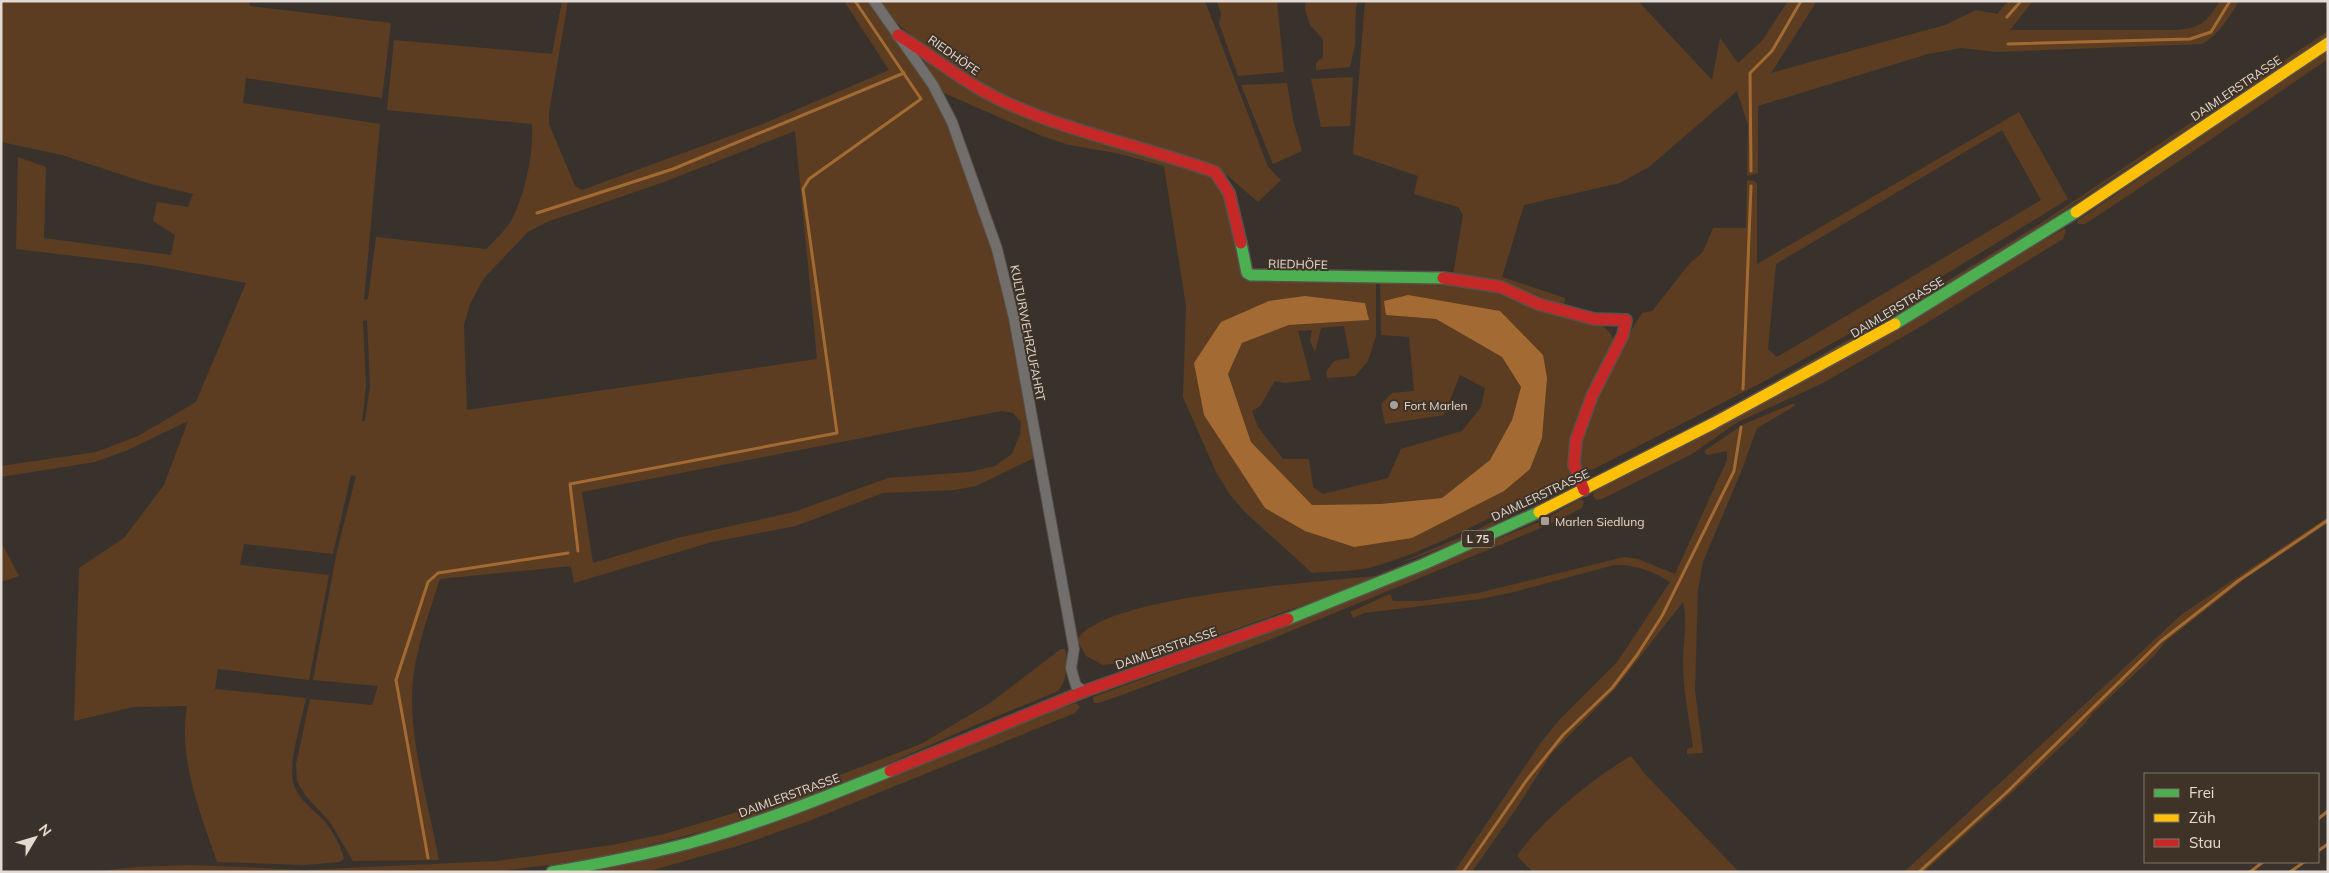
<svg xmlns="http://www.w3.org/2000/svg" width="2329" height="873" font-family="Mulish,sans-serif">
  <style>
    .green { fill: #5c3d21; fill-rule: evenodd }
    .water { fill: #a36b33 }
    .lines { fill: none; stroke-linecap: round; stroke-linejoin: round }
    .stream { stroke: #a36b33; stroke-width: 3 }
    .street-casing { stroke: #57504b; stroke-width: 12 }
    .fast-casing { stroke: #57504b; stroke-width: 14 }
    .slow-casing { stroke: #57504b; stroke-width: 14 }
    .jam-casing { stroke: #57504b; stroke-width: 14 }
    .street { stroke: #726e6c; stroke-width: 10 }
    .fast { stroke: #4caf50; stroke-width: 11 }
    .slow { stroke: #ffc107; stroke-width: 11 }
    .jam { stroke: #c62828; stroke-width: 11 }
    .poi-dot { fill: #a79f99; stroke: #3f3226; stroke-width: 2 }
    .labels { text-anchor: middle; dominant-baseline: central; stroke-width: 4; stroke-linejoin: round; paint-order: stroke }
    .shield { fill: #3f3226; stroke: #b1a89f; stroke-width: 1 }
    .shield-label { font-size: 11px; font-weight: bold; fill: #e2dad3 }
    .street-label { font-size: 12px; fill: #e2dad3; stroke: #3f3226 }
    .poi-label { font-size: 12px; fill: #e2dad3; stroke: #3f3226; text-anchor: start }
  </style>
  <rect width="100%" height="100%" fill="#39322c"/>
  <g class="green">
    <path d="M1,1H249L250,6L391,23L382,98L246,78L243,103L380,124L364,300L368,299L376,237L486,249C494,241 505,231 511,221C525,195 534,152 532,124L387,110L394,40L552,54L562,1H568L549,112V124L575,186L582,190L760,125L889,70L844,1H869L889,32L927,82L948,120L989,232L1012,322L1036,457L976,486L955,490L883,493L796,526L712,542L574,583L571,566L440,579C430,611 417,644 413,679C407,733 429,806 439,860L353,861L330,822L305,795L297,781L296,764L310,699L372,705L378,686L313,680L337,551L356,476L351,475L333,554L244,544L240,565L329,575L309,680L218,669L215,689L306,698C302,720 287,765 294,785C299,801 316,811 326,823C334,833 340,846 344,858L340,862L304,865L217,862C200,812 178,759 187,706L133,707L74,721L79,568L124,538L164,485L188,421L128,450L95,462L1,477V466L96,452L138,436L196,402L246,283L150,265L16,249L18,157L46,167L44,238L171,255L175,235L153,221L157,202L188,207L193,194L147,183L62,155L1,142ZM795,131L817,359L467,410L464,325L470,304L484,278L528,232L547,222L664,182ZM367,320L370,386L365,421H362L366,386L363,321ZM1002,411L1013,413L1021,422L1020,434L1012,454L995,466L969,472L888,478L794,512L677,538L593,563L582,492Z"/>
    <polygon points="879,1 1205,1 1268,167 1281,180 1258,202 1228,176 1007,100 913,37 891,18"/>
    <polygon points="1217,1 1277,1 1284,72 1238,76 1219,23 1221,14"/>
    <polygon points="1306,1 1358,1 1356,7 1355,45 1350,67 1316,70 1316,63 1323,57 1323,39 1310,25 1305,9"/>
    <path d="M1365,1H1638L1712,80L1720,38L1738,63L1762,41L1788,1H1817L1771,73L1945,25L1976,10L1997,14L2008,1H2033L2010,30H2178C2203,27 2206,22 2220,1H2239C2228,19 2220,33 2202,44L1996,52L1961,48L1928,54L1758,106V173L1747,176L1748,125L1737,91L1649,167L1620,183L1524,205L1502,277L1565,298L1562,314C1583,319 1608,320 1615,343L1572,473L1567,480C1504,509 1443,546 1376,566C1357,572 1332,571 1312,573L1246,513L1230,495L1216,472L1183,397L1186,306L1164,166L1116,153L1069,145L1042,136L944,93L924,61V59L959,82L1204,171L1224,190L1244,279L1376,282V336L1368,361L1355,376L1327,378L1326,372L1334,361L1350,358L1344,326L1321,328L1315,352L1310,341L1312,330L1298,331L1311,380L1285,383L1275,381L1260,406L1252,411L1258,427L1283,459H1309L1313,487L1323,494L1388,478L1401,449L1462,431L1481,407L1485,388L1460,375L1444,415L1385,424L1381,404L1392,393L1414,391L1409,337L1381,335L1380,282L1452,281L1463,215L1458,207L1414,194L1418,176L1353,154ZM1305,296L1365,303L1369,320L1289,325L1242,343L1228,374L1251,442L1311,505L1380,504L1442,498L1490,460L1512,420L1521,387L1502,357L1436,319L1386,315L1499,311L1542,438L1412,538L1265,508L1194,363Z"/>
    <polygon points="2328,31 2328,35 1985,263 1751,399 1749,396 1892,315 2035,227"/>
    <path d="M2328,50V59C2247,114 2167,171 2085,224H2078L2077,221Z"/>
    <polygon points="1353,77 1350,126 1321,127 1311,79"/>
    <polygon points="1287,83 1293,120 1302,151 1273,164 1241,85"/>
    <path d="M2019,112L2068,199L1847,335L1761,383L1594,469L1587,470L1581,468L1580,439L1615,356L1642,313L1652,311L1690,263L1703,252L1713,228H1746L1747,180L1754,181L1757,184V264ZM2002,130L2041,200L1777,357L1768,349L1776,264Z"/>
    <polygon points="2064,229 2066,231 2063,239 1925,324 1823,383 1736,423 1692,454 1602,499 1596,500 1593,496 1594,492"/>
    <path d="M1794,403L1795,406L1757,428L1741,472L1703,562L1698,590L1695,690L1703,753L1687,754V749L1693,747C1689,718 1683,690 1683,661C1683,642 1688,621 1683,602L1614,690L1551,754L1518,806L1472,872H1454L1542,741L1561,718L1618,661L1670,582C1653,571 1634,564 1614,565L1514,592L1480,599L1364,613L1353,618L1350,612L1390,594L1393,601H1421L1478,593L1624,557L1638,559L1675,574L1727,460V451L1707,455L1704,451L1744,424Z"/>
    <polygon points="1580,499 1584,501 1582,508 1546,526 1264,642 1122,695 1098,703 1094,703 1093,697 1273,631 1544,520"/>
    <path d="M1518,508C1509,523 1421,557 1399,563L1473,532Z"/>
    <polygon points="2328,517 2328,523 2246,578 2165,642 2155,655 2093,713 2081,728 2007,797 1924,872 1904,872 2182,614"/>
    <polygon points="1,542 19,576 1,582"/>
    <path d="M1376,576L1326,597L1151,659L1103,665L1086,656L1077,640C1102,595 1322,582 1376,576Z"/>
    <path d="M1061,649H1065C1069,662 1067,681 1058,691L971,727L831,789L754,818L597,859L491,872H91L137,867L190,865L305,870L497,861L612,845L664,834L761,805L921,744L990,703Z"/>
    <polygon points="1076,703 1080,707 1075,713 809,821 741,845 646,872 585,872"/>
    <path d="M1631,756L1644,773L1739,872H1533L1517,856C1542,820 1594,777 1631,756Z"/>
  </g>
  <polygon class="water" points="1408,295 1500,311 1543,355 1547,378 1542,438 1530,469 1504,491 1412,538 1354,547 1305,531 1265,508 1204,415 1194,363 1221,322 1269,301 1305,296 1365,303 1369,320 1289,325 1242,343 1228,374 1251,442 1312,505 1380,504 1442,498 1490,460 1512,420 1521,387 1502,357 1436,319 1386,315 1384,301"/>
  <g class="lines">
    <g class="stream">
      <polyline points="2007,17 2021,1"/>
      <polyline points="2008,44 2190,39 2211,32 2230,1"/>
      <polyline points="1751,171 1750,73 1772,51 1801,1"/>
      <polyline points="537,213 673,169 904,73"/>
      <polyline points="1743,389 1751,186"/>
      <polyline points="578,551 570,484 837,433 803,189 809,179 921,99 855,1"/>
      <polyline points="2318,819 2328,811"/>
      <polyline points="2318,851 2328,844"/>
      <polyline points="428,858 396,680 428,582 438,573 568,553"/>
      <polyline points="1463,872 1526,781 1563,735 1612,688 1637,655 1662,616 1734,471 1741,427"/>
      <polyline points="1919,872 2006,793 2161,641 2238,581 2328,520"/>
      <polyline points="2250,872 2263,862"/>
      <polyline points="2290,872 2304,862"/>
    </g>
    <g class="street-casing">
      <polyline id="street" points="874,1 933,85 952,122 997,249 1014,318 1074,649 1071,668 1076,686 1084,691"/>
    </g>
    <g class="fast-casing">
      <g id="fast">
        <polyline points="1241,243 1247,273 1251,275 1443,278"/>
        <polyline points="1895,324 2076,212"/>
        <polyline points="1288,619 1424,564 1539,512"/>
        <path d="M552,872C598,864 644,855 690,843C758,824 825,797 890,771"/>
      </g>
    </g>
    <g class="slow-casing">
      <g id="slow">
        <polyline points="2076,212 2328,43"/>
        <polyline points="1539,512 1714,423 1895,324"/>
      </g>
    </g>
    <g class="jam-casing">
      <g id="jam">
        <path d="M898,35C934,57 967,85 1005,102C1072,133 1146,147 1215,172L1229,193L1241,243"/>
        <polyline points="1443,278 1501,287 1538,304 1594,319 1626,320 1623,335 1592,396 1576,440 1574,465 1584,490"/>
        <polyline points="890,771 1085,691 1288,619"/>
      </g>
    </g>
    <use href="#street" class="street"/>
    <use href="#fast" class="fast"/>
    <use href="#slow" class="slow"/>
    <use href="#jam" class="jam"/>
  </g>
  <g class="poi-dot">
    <circle cx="1394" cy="405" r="5"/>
    <rect x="1540" y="516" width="10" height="10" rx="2.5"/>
  </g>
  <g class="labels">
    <rect class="shield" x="1462" y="530.5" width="32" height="17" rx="4"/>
    <g class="shield-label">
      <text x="1478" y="539">L 75</text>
    </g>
    <g class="street-label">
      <text transform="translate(954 55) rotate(35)">RIEDHÖFE</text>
      <text transform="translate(2236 88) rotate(-34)">DAIMLERSTRASSE</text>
      <text transform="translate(1298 264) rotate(1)">RIEDHÖFE</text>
      <text transform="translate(1897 307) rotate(-31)">DAIMLERSTRASSE</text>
      <text transform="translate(1028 333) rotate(79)">KULTURWEHRZUFAHRT</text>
      <text transform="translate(1540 495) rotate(-25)">DAIMLERSTRASSE</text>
      <text transform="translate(1166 648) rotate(-19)">DAIMLERSTRASSE</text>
      <text transform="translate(789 795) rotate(-20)">DAIMLERSTRASSE</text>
    </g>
    <g class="poi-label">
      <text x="1404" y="405">Fort Marlen</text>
      <text x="1555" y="521">Marlen Siedlung</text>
    </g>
  </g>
  <rect width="2329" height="873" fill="none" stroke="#e2dad3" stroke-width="5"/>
  <rect x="2144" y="773" width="175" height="90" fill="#3f3226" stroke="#80756b"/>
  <rect x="2154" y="789" width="25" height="8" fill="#4caf50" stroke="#80756b"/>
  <text x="2189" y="798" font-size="15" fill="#e2dad3">Frei</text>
  <rect x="2154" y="814" width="25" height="8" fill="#ffc107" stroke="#80756b"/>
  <text x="2189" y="823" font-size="15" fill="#e2dad3">Zäh</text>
  <rect x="2154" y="839" width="25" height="8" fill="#c62828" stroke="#80756b"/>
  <text x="2189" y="848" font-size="15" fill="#e2dad3">Stau</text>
  <g transform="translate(35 838) rotate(52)" stroke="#3f3226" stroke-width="4" paint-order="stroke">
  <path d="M0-4L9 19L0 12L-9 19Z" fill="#e2dad3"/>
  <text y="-8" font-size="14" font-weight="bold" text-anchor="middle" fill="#e2dad3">N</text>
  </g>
</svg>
